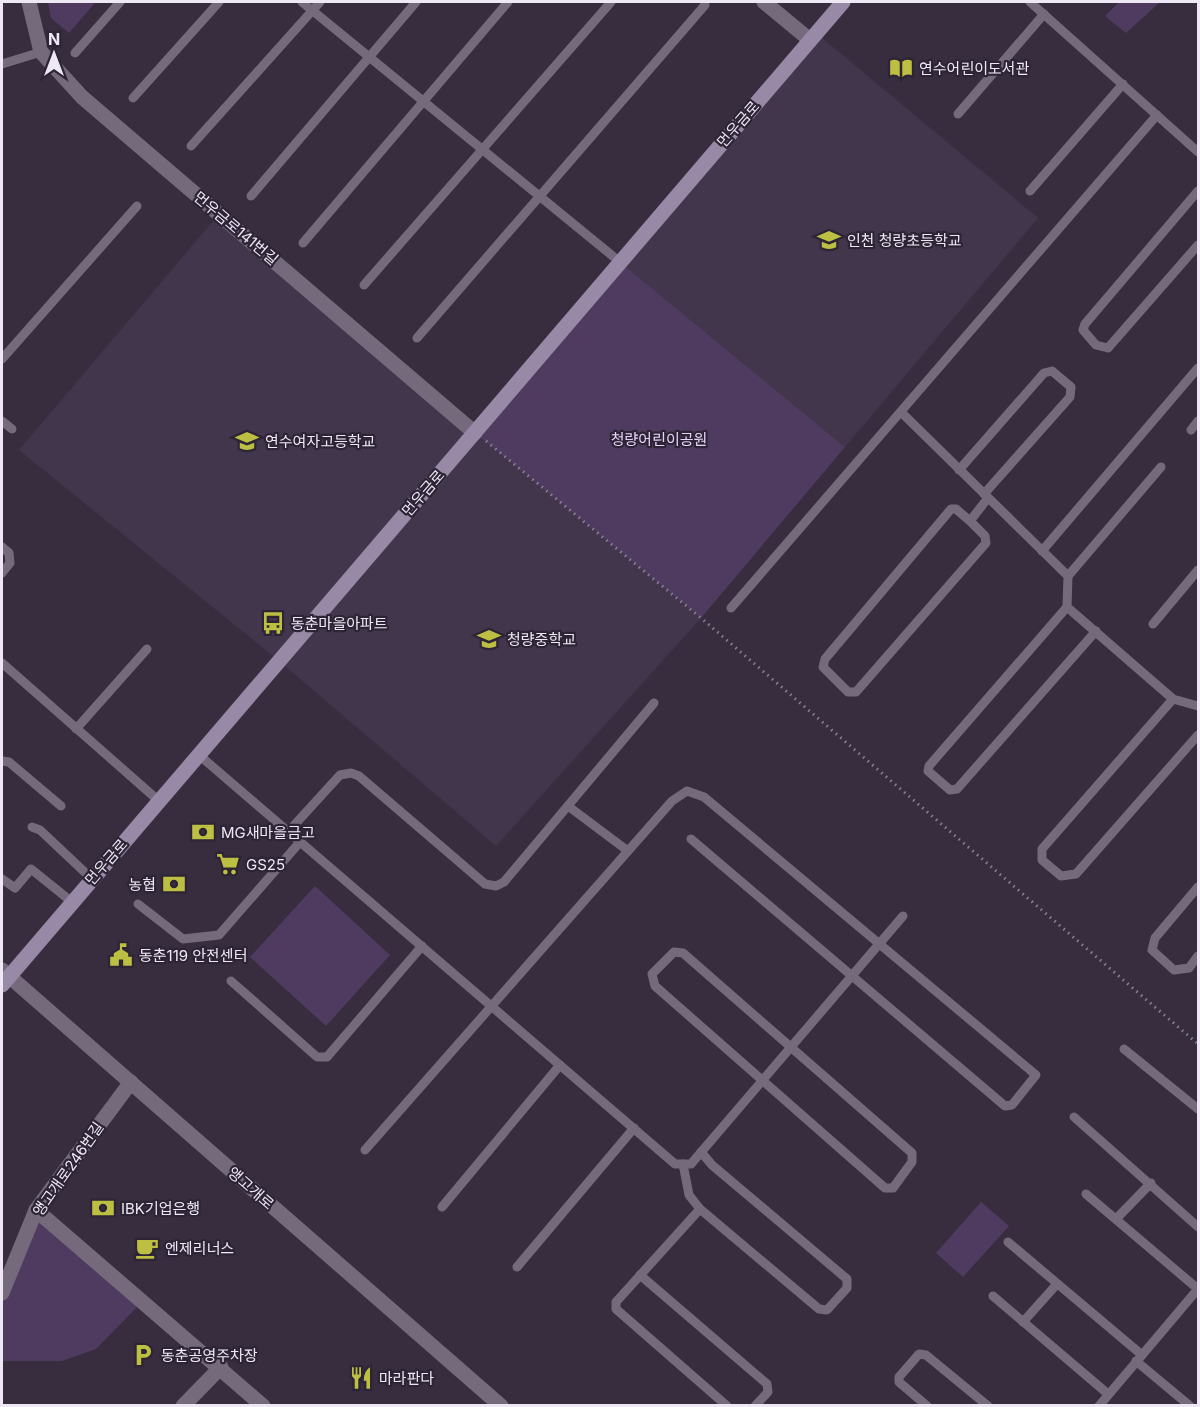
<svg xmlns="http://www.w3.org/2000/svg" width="1200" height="1407" font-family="Inter,'Noto Sans KR',sans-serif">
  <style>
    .built { fill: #42364d }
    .green { fill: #4f3b60 }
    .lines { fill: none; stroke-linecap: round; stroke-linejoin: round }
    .path { stroke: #898090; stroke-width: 3; stroke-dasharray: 1.5 4.5; stroke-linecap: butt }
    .service { stroke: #746a7c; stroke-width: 9 }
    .minor { stroke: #746a7c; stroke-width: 15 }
    .tertiary { stroke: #746a7c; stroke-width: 15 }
    .secondary { stroke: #9889a6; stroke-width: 15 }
    .labels { text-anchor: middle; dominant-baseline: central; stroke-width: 4.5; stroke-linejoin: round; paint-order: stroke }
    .poi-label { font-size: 15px; fill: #eee8f4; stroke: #2d2435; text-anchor: start }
    .street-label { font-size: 15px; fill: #eee8f4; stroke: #2d2435 }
    .park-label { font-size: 15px; fill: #e7d2fa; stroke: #2d2435 }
  </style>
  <rect width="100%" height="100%" fill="#372d3f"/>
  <g class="built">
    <polygon points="816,33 1038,218 845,447 620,262"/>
    <polygon points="219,214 475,433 701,618 496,846 278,660 19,450"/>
  </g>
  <g class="green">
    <polygon points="48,2 92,2 94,4 69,33 51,18"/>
    <polygon points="1119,2 1160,2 1126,33 1105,16"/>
    <polygon points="620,262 845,447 701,618 475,433"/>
    <polygon points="315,886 390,955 326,1026 250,957"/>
    <polygon points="981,1202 1009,1226 963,1277 936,1253"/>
    <polygon points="36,1210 143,1301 96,1349 62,1361 2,1361 2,1293"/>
  </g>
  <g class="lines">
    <polyline class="path" points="486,441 701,618 1198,1044"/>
    <g class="service">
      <polyline points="302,2 620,262"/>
      <polyline points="1030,2 1198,152"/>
      <polyline points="75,53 120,2"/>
      <polyline points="2,64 41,52"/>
      <polyline points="133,98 219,2"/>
      <polyline points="958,114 1044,14"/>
      <polyline points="191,146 320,2"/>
      <polyline points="1030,191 1123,84"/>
      <polyline points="1198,191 1085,324 1083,330 1096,345 1108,348 1198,245"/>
      <polyline points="251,196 416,2"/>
      <polyline points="303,243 508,2"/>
      <polyline points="364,285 611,2"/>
      <polyline points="417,338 705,5"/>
      <polyline points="2,359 137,206"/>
      <polyline points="901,412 1068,576 1067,607 1173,699 1198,706"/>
      <polyline points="2,421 12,429"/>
      <polyline points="1191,430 1198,421"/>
      <polyline points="959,470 1044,373 1052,371 1071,387 1070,397 984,494"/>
      <polyline points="970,521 985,536 986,543 856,692 848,692 823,667 825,659 951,509 956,509 970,521 988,498"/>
      <polyline points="2,547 9,553 10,563 2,573"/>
      <polyline points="1042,551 1198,368"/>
      <polyline points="1068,576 1161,467"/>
      <polyline points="1067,607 929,766 928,771 950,790 957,789 1096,631"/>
      <polyline points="731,608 1157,115"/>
      <polyline points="1153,624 1198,570"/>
      <polyline points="2,663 159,801"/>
      <polyline points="1173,699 1042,849 1042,860 1061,876 1076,874 1198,735"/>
      <polyline points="76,729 147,649"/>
      <polyline points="199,755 675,1164 691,1164 903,916"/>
      <polyline points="2,761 9,762 61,806"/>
      <polyline points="568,806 628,851"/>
      <polyline points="32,827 40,830 92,879"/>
      <polyline points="288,832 340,775 351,773 359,776 485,884 496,886 504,882 654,703"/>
      <polyline points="2,879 15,888 31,869 72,902"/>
      <polyline points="1198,887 1155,938 1152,950 1174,970 1189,968 1198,956"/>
      <polyline points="138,904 183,939 219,935 300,842"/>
      <polygon points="674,952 683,953 912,1153 912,1162 893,1188 885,1188 655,986 652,974"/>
      <polyline points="231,981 317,1057 327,1057 422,946"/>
      <polyline points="1124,1049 1198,1109"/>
      <polyline points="1074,1117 1198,1227"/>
      <polyline points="365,1150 672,801 687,791 704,797 1036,1075 1012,1105 1005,1106 691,839"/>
      <polyline points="683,1164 689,1195 700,1209 819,1309 827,1310 847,1288 847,1279 712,1165 701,1152"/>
      <polyline points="1086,1194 1198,1289"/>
      <polyline points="442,1207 560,1065"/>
      <polyline points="700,1209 616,1302 616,1309 727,1406"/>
      <polyline points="1116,1219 1151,1183"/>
      <polyline points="1008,1242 1142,1355"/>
      <polyline points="517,1267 634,1128"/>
      <polyline points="640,1275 767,1384 768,1392 755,1406"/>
      <polyline points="993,1296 1108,1394"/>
      <polyline points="1023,1322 1057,1284"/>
      <polyline points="1136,1361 1190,1406"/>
      <polyline points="927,1406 899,1382 899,1377 919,1354 926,1355 988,1406"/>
      <polyline points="1099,1406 1198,1289"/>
    </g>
    <g class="minor">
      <polyline points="29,2 41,52 82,97 475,433"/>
      <polyline points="764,2 810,40"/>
      <polyline points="36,1210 263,1406"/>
      <polyline points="2,1293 36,1210 131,1082"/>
      <polyline points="183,1406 221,1367"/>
    </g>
    <polyline class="tertiary" points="2,970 501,1406"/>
    <polyline class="secondary" points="2,985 843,2"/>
  </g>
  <defs>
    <g id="library-bare" transform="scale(1.8)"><path d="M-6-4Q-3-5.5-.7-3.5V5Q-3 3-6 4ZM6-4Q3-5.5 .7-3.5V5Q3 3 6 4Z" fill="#bdbf43" stroke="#2d2435" stroke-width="2.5" paint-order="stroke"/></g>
    <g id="school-bare" transform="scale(1.8)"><path d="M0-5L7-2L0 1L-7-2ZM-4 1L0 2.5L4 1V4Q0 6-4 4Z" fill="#bdbf43" stroke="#2d2435" stroke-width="2.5" paint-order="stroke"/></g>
    <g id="bus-bare" transform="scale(1.8)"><path d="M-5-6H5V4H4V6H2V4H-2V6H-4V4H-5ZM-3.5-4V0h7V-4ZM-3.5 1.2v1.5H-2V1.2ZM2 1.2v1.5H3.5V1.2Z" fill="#bdbf43" stroke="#2d2435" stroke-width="2.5" paint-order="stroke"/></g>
    <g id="bank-bare" transform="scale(1.8)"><path d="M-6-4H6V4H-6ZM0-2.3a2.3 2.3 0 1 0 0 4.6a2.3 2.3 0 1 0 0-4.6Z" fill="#bdbf43" stroke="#2d2435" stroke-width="2.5" paint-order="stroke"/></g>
    <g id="supermarket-bare" transform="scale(1.8)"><path d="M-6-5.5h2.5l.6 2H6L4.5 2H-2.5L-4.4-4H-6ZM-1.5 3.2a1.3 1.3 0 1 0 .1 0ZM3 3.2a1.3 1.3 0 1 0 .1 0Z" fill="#bdbf43" stroke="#2d2435" stroke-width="2.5" paint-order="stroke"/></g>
    <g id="civic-bare" transform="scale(1.8)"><path d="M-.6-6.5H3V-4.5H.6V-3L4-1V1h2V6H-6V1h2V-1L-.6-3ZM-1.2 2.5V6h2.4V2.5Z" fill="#bdbf43" stroke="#2d2435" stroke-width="2.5" paint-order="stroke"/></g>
    <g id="cafe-bare" transform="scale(1.8)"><path d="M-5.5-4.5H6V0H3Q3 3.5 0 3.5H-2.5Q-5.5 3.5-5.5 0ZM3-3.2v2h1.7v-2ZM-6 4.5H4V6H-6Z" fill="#bdbf43" stroke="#2d2435" stroke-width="2.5" paint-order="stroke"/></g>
    <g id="parking-bare" transform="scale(1.8)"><path d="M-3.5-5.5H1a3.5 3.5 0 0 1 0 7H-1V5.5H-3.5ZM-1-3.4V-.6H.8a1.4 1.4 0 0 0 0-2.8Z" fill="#bdbf43" stroke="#2d2435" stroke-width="2.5" paint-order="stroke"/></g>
    <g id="restaurant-bare" transform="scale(1.8)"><path d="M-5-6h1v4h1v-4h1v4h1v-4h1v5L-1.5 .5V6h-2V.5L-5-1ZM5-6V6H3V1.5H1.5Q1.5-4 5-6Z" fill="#bdbf43" stroke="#2d2435" stroke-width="2.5" paint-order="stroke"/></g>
  </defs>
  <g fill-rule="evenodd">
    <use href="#library-bare" x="901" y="68"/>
    <use href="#school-bare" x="829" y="240"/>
    <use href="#school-bare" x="247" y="441"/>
    <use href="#bus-bare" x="273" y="623"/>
    <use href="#school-bare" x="489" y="639"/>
    <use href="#bank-bare" x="203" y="832"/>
    <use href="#supermarket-bare" x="228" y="864"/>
    <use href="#bank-bare" x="174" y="884"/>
    <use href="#civic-bare" x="121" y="955"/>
    <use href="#bank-bare" x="103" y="1208"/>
    <use href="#cafe-bare" x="147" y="1248"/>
    <use href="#parking-bare" x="143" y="1355"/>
    <use href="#restaurant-bare" x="361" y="1378"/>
  </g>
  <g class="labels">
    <g class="poi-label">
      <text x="919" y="68">연수어린이도서관</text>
      <text x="847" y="240">인천 청량초등학교</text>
      <text x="265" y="441">연수여자고등학교</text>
      <text x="291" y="623">동춘마을아파트</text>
      <text x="507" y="639">청량중학교</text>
      <text x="221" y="832">MG새마을금고</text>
      <text x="246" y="864">GS25</text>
      <text x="156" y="884" text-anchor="end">농협</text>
      <text x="139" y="955">동춘119 안전센터</text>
      <text x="121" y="1208">IBK기업은행</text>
      <text x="165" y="1248">엔제리너스</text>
      <text x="161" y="1355">동춘공영주차장</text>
      <text x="379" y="1378">마라판다</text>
    </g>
    <g class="street-label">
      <text transform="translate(738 124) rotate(-49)">먼우금로</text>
      <text transform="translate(236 228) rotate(40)">먼우금로141번길</text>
      <text transform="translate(423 493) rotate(-49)">먼우금로</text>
      <text transform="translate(106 862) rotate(-49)">먼우금로</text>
      <text transform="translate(68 1169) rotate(-55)">앵고개로246번길</text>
      <text transform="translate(251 1188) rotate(41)">앵고개로</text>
    </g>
    <g class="park-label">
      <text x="659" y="439">청량어린이공원</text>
    </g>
  </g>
  <rect width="1200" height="1407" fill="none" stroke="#eee8f4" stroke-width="6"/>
  <g transform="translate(54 54)" stroke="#2d2435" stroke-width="4.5" paint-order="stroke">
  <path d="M0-4.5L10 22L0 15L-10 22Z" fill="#eee8f4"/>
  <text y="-9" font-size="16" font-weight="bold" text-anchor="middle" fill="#eee8f4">N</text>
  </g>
</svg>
